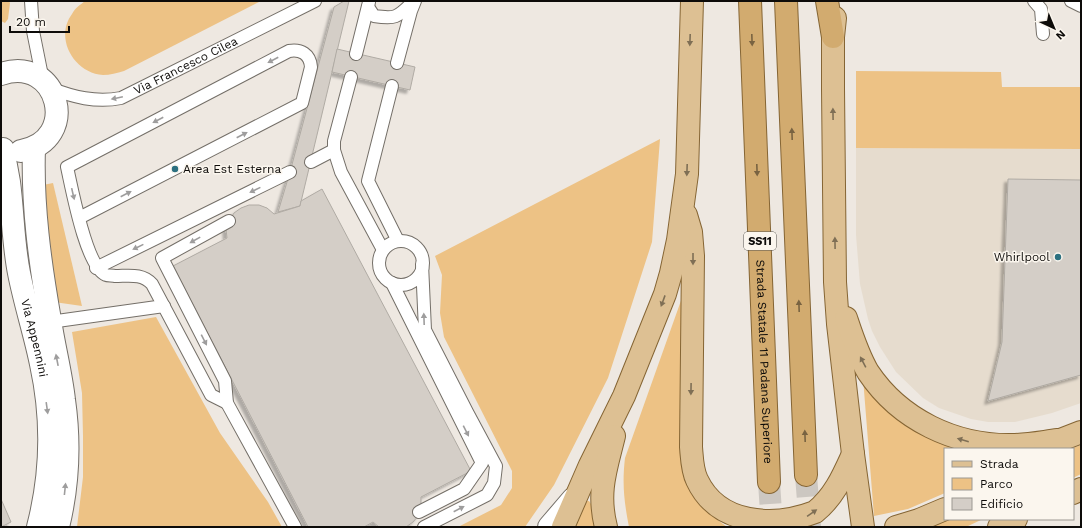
<svg xmlns="http://www.w3.org/2000/svg" width="1082" height="528" font-family="'Work Sans',sans-serif">
  <style>
    .built { fill: #e6dcce }
    .green { fill: #edc285 }
    .building { fill: #d4cec7; stroke: #b0aba4; filter: url(#shadow) }
    .lines { fill: none; stroke-linecap: round; stroke-linejoin: round }
    .trunk-tunnel { stroke: #ccc7c1; stroke-width: 22; stroke-dasharray: 22 11; stroke-linecap: butt }
    .service-casing { stroke: #746f68; stroke-width: 14 }
    .tertiary-casing { stroke: #746f68; stroke-width: 24 }
    .primary-casing { stroke: #856534; stroke-width: 24 }
    .trunk-casing { stroke: #856534; stroke-width: 24 }
    .service { stroke: #fff; stroke-width: 12 }
    .tertiary { stroke: #fff; stroke-width: 22 }
    .primary { stroke: #ddc093; stroke-width: 22 }
    .trunk { stroke: #d2ab6f; stroke-width: 22 }
    .oneway { fill: #7f6f55 }
    .oneway2 { fill: #796341 }
    .oneway3 { fill: #9e9d9d }
    .poi-dot { fill: #2c7080; stroke: #fbf6ee; stroke-width: 1.5 }
    .labels { text-anchor: middle; dominant-baseline: central; stroke-width: 3; stroke-linejoin: round; paint-order: stroke }
    .shield { fill: #fbf6ee; stroke: #54524e; stroke-width: 1 }
    .shield-label { font-size: 11px; font-weight: bold; fill: #0d0b09 }
    .street-label { font-size: 12px; fill: #0d0b09; stroke: #fbf6ee }
    .poi-label { font-size: 12px; fill: #0d0b09; stroke: #fbf6ee; text-anchor: start }
  </style>
  <defs>
    <filter id="shadow"><feDropShadow dx="-3.5" dy="3.5" stdDeviation="1" flood-color="#0004"/></filter>
  </defs>
  <rect width="100%" height="100%" fill="#eee8e1"/>
  <polygon class="built" points="856,148 1081,149 1081,403 1052,413 1015,422 988,422 971,419 939,408 923,398 896,372 880,347 872,331 868,319 860,284 856,235"/>
  <g class="green">
    <polygon points="1,1 9,1 10,3 8,19 5,23 1,21"/>
    <path d="M85,1H261L124,71C117,73 110,75 103,75C74,73 54,38 72,14C75,8 80,5 85,1Z"/>
    <polygon points="856,71 1001,72 1002,87 1081,87 1081,149 856,148"/>
    <polygon points="660,139 652,242 608,378 554,485 525,527 458,527 501,505 512,488 512,471 444,337 440,313 442,275 435,256"/>
    <polygon points="53,183 82,306 54,302 43,185"/>
    <path d="M683,295L697,499L705,510L727,527H629C624,501 622,484 625,458Z"/>
    <polygon points="156,317 220,433 268,502 282,527 77,527 83,477 83,436 82,393 72,332"/>
    <polygon points="863,378 912,428 928,438 960,449 945,449 945,493 908,509 874,516"/>
    <polygon points="1081,445 1081,474 1073,478 1073,449 1070,449"/>
    <polygon points="586,501 589,501 591,504 596,527 574,527"/>
    <polygon points="945,519 983,519 966,527 929,527"/>
  </g>
  <g class="building">
    <polygon points="344,1 349,1 300,206 278,212 290,172 334,7"/>
    <polygon points="337,49 415,67 410,90 332,72"/>
    <polygon points="1008,179 1081,180 1081,375 988,401 1002,342"/>
    <polygon points="322,189 471,471 421,497 421,506 419,515 413,522 406,527 379,527 373,522 364,527 308,527 173,266 227,238 226,229 229,221 234,213 241,208 249,205 259,205 267,208 274,214 300,206 301,201"/>
    <polygon points="1,499 11,522 1,527"/>
  </g>
  <g class="lines">
    <g class="trunk-tunnel">
      <polyline points="806,475 810,527"/>
      <polyline points="769,482 772,527"/>
    </g>
    <g class="service-casing">
      <g id="service">
        <polyline points="31,1 33,31 43,81"/>
        <polyline points="1034,1 1041,9 1043,34"/>
        <polyline points="1071,1 1081,6"/>
        <path d="M368,7L374,16C395,19 397,18 412,3"/>
        <polyline points="356,54 369,2"/>
        <polyline points="397,63 411,11 415,1"/>
        <polyline points="351,77 334,141 334,150 341,172 383,250"/>
        <polyline points="392,86 368,181 398,241"/>
        <path id="s1" d="M50,88C73,97 96,103 121,98L315,1"/>
        <polyline points="311,162 334,150"/>
        <path d="M79,218L302,103L311,67C310,54 301,49 289,51L67,167C72,189 86,267 106,275C108,276 112,275 115,276C129,276 142,273 152,284L211,395L227,403"/>
        <polyline points="229,221 162,258 225,381 227,403 295,527"/>
        <circle cx="401" cy="263" r="22"/>
        <polyline points="422,264 425,330 467,412 496,466 494,483 487,495 424,527"/>
        <polyline points="96,268 290,172"/>
        <polyline points="392,283 482,463 464,489 419,512"/>
        <polyline points="50,322 164,306"/>
      </g>
    </g>
    <g class="tertiary-casing">
      <g id="tertiary">
        <path d="M1,74C59,54 81,141 21,151"/>
        <path d="M34,148C32,205 40,263 50,320C54,347 61,373 64,400C70,442 68,486 58,527"/>
        <path id="s2" d="M3,149C5,160 7,171 9,182C13,212 13,243 19,273C25,304 35,334 41,364C53,419 52,473 38,527"/>
        <polyline points="549,527 573,499"/>
      </g>
    </g>
    <g class="primary-casing">
      <g id="primary">
        <polyline points="835,18 833,37 833,89 835,282 838,324 853,454 863,527"/>
        <path d="M686,215L691,232L693,256L691,447C692,458 692,470 697,480C718,525 773,528 815,512C834,497 843,476 853,454"/>
        <path d="M846,318C852,336 858,355 868,372C900,420 955,446 1012,445C1027,445 1042,442 1058,440"/>
        <polyline points="1045,446 1081,432"/>
        <polyline points="1073,493 1081,489"/>
        <polyline points="563,527 590,465 624,396 665,294 671,273 678,240 687,174 692,1"/>
        <path d="M606,527C597,492 606,469 614,436"/>
        <polyline points="896,527 919,520 945,509"/>
        <polyline points="999,527 1016,519"/>
      </g>
    </g>
    <g class="trunk-casing">
      <g id="trunk">
        <path id="s3" d="M750,1L769,482"/>
        <polyline points="786,1 806,475"/>
        <polyline points="827,1 833,37"/>
      </g>
    </g>
    <use href="#service" class="service"/>
    <use href="#tertiary" class="tertiary"/>
    <use href="#primary" class="primary"/>
    <use href="#trunk" class="trunk"/>
  </g>
  <defs><path id="oneway-solid" d="M-6-.8H1V-3.2L6.5 0L1 3.2V.8H-6Z"/></defs>
  <g class="oneway">
    <use href="#oneway-solid" transform="translate(690 40) rotate(92)"/>
    <use href="#oneway-solid" transform="translate(833 114) rotate(-91)"/>
    <use href="#oneway-solid" transform="translate(687 170) rotate(92)"/>
    <use href="#oneway-solid" transform="translate(835 243) rotate(-91)"/>
    <use href="#oneway-solid" transform="translate(693 259) rotate(90)"/>
    <use href="#oneway-solid" transform="translate(663 301) rotate(110)"/>
    <use href="#oneway-solid" transform="translate(863 362) rotate(-118)"/>
    <use href="#oneway-solid" transform="translate(691 389) rotate(91)"/>
    <use href="#oneway-solid" transform="translate(963 440) rotate(-164)"/>
    <use href="#oneway-solid" transform="translate(812 513) rotate(-35)"/>
  </g>
  <g class="oneway2">
    <use href="#oneway-solid" transform="translate(752 40) rotate(88)"/>
    <use href="#oneway-solid" transform="translate(792 134) rotate(-92)"/>
    <use href="#oneway-solid" transform="translate(757 170) rotate(88)"/>
    <use href="#oneway-solid" transform="translate(799 306) rotate(-92)"/>
    <use href="#oneway-solid" transform="translate(805 436) rotate(-92)"/>
  </g>
  <g class="oneway3">
    <use href="#oneway-solid" transform="translate(273 60) rotate(152)"/>
    <use href="#oneway-solid" transform="translate(117 98) rotate(168)"/>
    <use href="#oneway-solid" transform="translate(158 120) rotate(152)"/>
    <use href="#oneway-solid" transform="translate(242 135) rotate(-27)"/>
    <use href="#oneway-solid" transform="translate(255 190) rotate(154)"/>
    <use href="#oneway-solid" transform="translate(73 194) rotate(77)"/>
    <use href="#oneway-solid" transform="translate(126 194) rotate(-27)"/>
    <use href="#oneway-solid" transform="translate(195 240) rotate(151)"/>
    <use href="#oneway-solid" transform="translate(138 247) rotate(154)"/>
    <use href="#oneway-solid" transform="translate(424 319) rotate(-92)"/>
    <use href="#oneway-solid" transform="translate(204 340) rotate(63)"/>
    <use href="#oneway-solid" transform="translate(57 360) rotate(-101)"/>
    <use href="#oneway-solid" transform="translate(47 408) rotate(82)"/>
    <use href="#oneway-solid" transform="translate(466 431) rotate(63)"/>
    <use href="#oneway-solid" transform="translate(65 489) rotate(-84)"/>
    <use href="#oneway-solid" transform="translate(459 509) rotate(-27)"/>
  </g>
  <g class="poi-dot">
    <circle cx="175" cy="169" r="4"/>
    <circle cx="1058" cy="257" r="4"/>
  </g>
  <g class="labels">
    <rect class="shield" x="744" y="232" width="32" height="18" rx="3"/>
    <g class="shield-label">
      <text x="760" y="241">SS11</text>
    </g>
    <g class="street-label">
      <text stroke="none"><textPath href="#s1" startOffset="145">Via Francesco Cilea</textPath></text>
      <text stroke="none"><textPath href="#s2" startOffset="192">Via Appennini</textPath></text>
      <text stroke="none"><textPath href="#s3" startOffset="361">Strada Statale 11 Padana Superiore</textPath></text>
    </g>
    <g class="poi-label">
      <text x="183" y="169">Area Est Esterna</text>
      <text x="1050" y="257" text-anchor="end">Whirlpool</text>
    </g>
  </g>
  <rect width="1082" height="528" fill="none" stroke="#0d0b09" stroke-width="4"/>
  <rect x="944" y="448" width="130" height="72" fill="#fbf6ee" stroke="#9c9892"/>
  <rect x="952" y="461" width="20" height="6" fill="#ddc093" stroke="#9c9892"/>
  <text x="980" y="468" font-size="12" fill="#0d0b09">Strada</text>
  <rect x="952" y="478" width="20" height="12" fill="#edc285" stroke="#9c9892"/>
  <text x="980" y="488" font-size="12" fill="#0d0b09">Parco</text>
  <rect x="952" y="498" width="20" height="12" fill="#d4cec7" stroke="#9c9892"/>
  <text x="980" y="508" font-size="12" fill="#0d0b09">Edificio</text>
  <g transform="translate(1054 28) rotate(136)" stroke="#fbf6ee" stroke-width="3" paint-order="stroke">
  <path d="M0-3L7 15L0 10L-7 15Z" fill="#0d0b09"/>
  <text y="-6" font-size="11" font-weight="bold" text-anchor="middle" fill="#0d0b09">N</text>
  </g>
  <path d="M10 26v6h59v-6" fill="none" stroke="#0d0b09" stroke-width="2"/>
  <text x="16" y="26" font-size="12" fill="#0d0b09" stroke="#fbf6ee" stroke-width="3" paint-order="stroke">20 m</text>
</svg>
